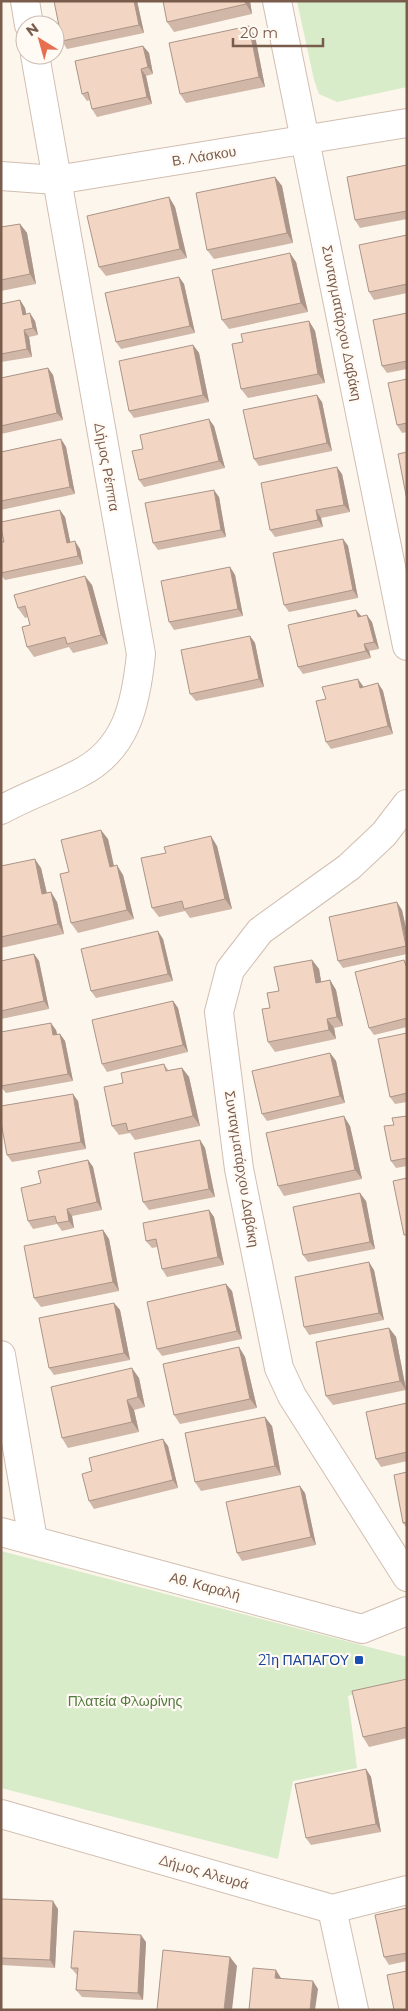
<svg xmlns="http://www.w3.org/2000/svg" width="408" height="2011" font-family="Montserrat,sans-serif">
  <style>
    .green { fill: #d8ecc9 }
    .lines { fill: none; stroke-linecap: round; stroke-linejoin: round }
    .street-casing { stroke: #d1beb0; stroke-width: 30 }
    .street { stroke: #fff; stroke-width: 28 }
    .wall { fill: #d1b7a8 }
    .shaded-wall { fill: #aa9588 }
    .building { fill: #f3d5c3; stroke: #aa9588 }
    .transit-dot { fill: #1a4fb4; stroke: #fffaf3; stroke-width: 2 }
    .labels { text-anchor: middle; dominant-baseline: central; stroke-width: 4.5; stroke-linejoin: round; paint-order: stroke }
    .street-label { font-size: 14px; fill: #7a5c4d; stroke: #fffaf3 }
    .transit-label { font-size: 14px; fill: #164399; stroke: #fffaf3; text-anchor: end }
    .park-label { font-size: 14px; fill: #537a41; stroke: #fffaf3 }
  </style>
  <rect width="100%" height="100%" fill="#fdf6ec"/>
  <g class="green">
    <polygon points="297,1 407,1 407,87 337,102 319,94 314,80"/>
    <polygon points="1,1551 407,1657 407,1678 348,1696 357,1768 293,1781 278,1859 1,1788"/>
  </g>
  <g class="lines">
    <g class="street-casing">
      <g id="street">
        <polyline points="25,1 29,25"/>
        <polyline points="277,1 407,646"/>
        <polyline points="1,176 56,180 407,123"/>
        <polyline points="407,804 384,834 349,867 260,931 230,970 219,1012 239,1169 279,1368 292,1396 407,1577"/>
        <path d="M1,810C26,796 53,787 78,774C127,750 136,703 141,654L35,55"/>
        <polyline points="1,1355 33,1540"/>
        <polyline points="1,1532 362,1629 407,1611"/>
        <polyline points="1,1814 332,1909 407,1890"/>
        <polyline points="332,1909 354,2010"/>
      </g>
    </g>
    <use href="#street" class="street"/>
  </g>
  <g class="wall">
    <polygon points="137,1 144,33 67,49 62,41"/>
    <polygon points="250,1 252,14 174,32 167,22"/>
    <polygon points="255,36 265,87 186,103 180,94"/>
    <polygon points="143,46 149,53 153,74 146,76 152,104 97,117 92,109 90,100 87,101 82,94"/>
    <polygon points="407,165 407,219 360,228 355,220"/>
    <polygon points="275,177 282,186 293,243 214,259 207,250"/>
    <polygon points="169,197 175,207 187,258 106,276 99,267"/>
    <polygon points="20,224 27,233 36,284 1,291 1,225 2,227"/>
    <polygon points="407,235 407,293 374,300 369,292"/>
    <polygon points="296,262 308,312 229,329 222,320"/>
    <polygon points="179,277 184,284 195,333 121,349 116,342"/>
    <polygon points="20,300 25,308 26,314 35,321 38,335 29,337 32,357 1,362 1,304"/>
    <polygon points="407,313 407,369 387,373 382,366"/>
    <polygon points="309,321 315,331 325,383 248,398 241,389 243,342"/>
    <polygon points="193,345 199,353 209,402 134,418 129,411"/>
    <polygon points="48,368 53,375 63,420 1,434 1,378"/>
    <polygon points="407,379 407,432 402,433 397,425"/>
    <polygon points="322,402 332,451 259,466 254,459"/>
    <polygon points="214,426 225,468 144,487 139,480 143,449"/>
    <polygon points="61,439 66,447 75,494 1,510 1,452"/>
    <polygon points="342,474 350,512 321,518 323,527 275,537 270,530"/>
    <polygon points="219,497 226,537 158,550 153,543"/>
    <polygon points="65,517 70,542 80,549 83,564 5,580 1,575 1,542"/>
    <polygon points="343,539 348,546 358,598 289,612 284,605"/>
    <polygon points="230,567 235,575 243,616 174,630 169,622"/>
    <polygon points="92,585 108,644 73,653 69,647 34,657 27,647 30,625 28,617 25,618 18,608"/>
    <polygon points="356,610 361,616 372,622 379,649 369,651 371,658 303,674 298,667"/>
    <polygon points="250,636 255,643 264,687 196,701 190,694"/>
    <polygon points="378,683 383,691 393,734 331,749 326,742 326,699 363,686 363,687"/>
    <polygon points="108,839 114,866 123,875 134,919 78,933 71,923 69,872"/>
    <polygon points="217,846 232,909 190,918 185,911 159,917 152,908"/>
    <polygon points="1,866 41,868 47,893 51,892 57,902 64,934 1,948"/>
    <polygon points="402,910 407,933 407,954 343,968 338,961"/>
    <polygon points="163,939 173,981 96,998 91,991"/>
    <polygon points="34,954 39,961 49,1009 1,1019 1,961"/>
    <polygon points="312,960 319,969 321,982 330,980 336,990 343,1026 334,1028 336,1039 275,1052 268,1042 270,1008 279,991"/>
    <polygon points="404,960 407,964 407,1027 374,1035 369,1028"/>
    <polygon points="173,1001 178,1008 188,1052 107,1072 102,1064"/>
    <polygon points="56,1030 57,1034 60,1034 65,1041 73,1081 6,1093 1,1087 1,1032"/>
    <polygon points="407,1033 407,1102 395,1104 390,1097"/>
    <polygon points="330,1053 336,1061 345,1103 267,1121 262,1114"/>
    <polygon points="164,1064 169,1071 182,1068 189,1077 200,1126 135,1140 130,1133 119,1135 112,1126 123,1083"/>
    <polygon points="78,1101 86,1149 12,1162 7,1155"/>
    <polygon points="407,1116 407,1166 396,1168 391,1161 394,1125"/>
    <polygon points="350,1126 362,1179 284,1196 278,1186"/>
    <polygon points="200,1140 205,1148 215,1197 149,1210 143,1202"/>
    <polygon points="88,1160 93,1167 102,1210 72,1216 74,1228 62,1231 57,1224 33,1229 28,1221 41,1183"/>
    <polygon points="366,1201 375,1249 308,1262 303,1255"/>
    <polygon points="209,1210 214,1217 224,1265 167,1277 162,1269 157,1247 152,1248 146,1241"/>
    <polygon points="103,1230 109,1239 119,1291 41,1307 34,1298"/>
    <polygon points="374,1270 384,1320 309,1335 304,1327"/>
    <polygon points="232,1291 242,1339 162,1356 157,1349"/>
    <polygon points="114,1303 120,1310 130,1360 54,1375 49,1368"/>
    <polygon points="389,1328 396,1337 406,1390 333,1405 326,1396"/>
    <polygon points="239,1347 245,1357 257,1408 180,1424 174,1415"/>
    <polygon points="139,1378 145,1407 134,1410 139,1432 68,1448 62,1438"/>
    <polygon points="407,1403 407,1461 381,1467 376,1459"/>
    <polygon points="272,1426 281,1475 201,1491 195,1482"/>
    <polygon points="168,1446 178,1488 94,1509 89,1501 92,1471"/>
    <polygon points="407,1472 407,1528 403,1523"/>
    <polygon points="305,1493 316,1545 242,1561 237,1553"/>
    <polygon points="407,1679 407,1738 369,1747 363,1737"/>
    <polygon points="366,1769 371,1777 381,1832 311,1845 306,1838"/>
    <polygon points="1,1899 58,1909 55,1968 1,1965"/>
    <polygon points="407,1908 407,1961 389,1965 384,1957"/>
    <polygon points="146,1942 143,2000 82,1997 76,1990 77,1975 71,1968"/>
  </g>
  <g class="shaded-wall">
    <polygon points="134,1 137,1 144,33 139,25"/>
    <polygon points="245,1 250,1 252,14 246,4"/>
    <polygon points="249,26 255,36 265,87 259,77"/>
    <polygon points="143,46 149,53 153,74 148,67"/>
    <polygon points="141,69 146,76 152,104 147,97"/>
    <polygon points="275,177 282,186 293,243 287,233"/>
    <polygon points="169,197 175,207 187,258 180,249"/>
    <polygon points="20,224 27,233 36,284 30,274"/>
    <polygon points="290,253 296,262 308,312 301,303"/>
    <polygon points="179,277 184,284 195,333 190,326"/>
    <polygon points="20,300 25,308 28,322 23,315"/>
    <polygon points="30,313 35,321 38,335 33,328"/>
    <polygon points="309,321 315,331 325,383 318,374"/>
    <polygon points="24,330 29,337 32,357 27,349"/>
    <polygon points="193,345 199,353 209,402 203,395"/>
    <polygon points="48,368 53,375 63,420 57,413"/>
    <polygon points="317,395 322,402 332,451 327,443"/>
    <polygon points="209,419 214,426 225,468 219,461"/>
    <polygon points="61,439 66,447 75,494 70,487"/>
    <polygon points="337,467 342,474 350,512 344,505"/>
    <polygon points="214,490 219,497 226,537 221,530"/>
    <polygon points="60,510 65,517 72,550 67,543"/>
    <polygon points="316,510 321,518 323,527 318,520"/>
    <polygon points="343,539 348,546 358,598 353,590"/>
    <polygon points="75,541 80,549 83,564 78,556"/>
    <polygon points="230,567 235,575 243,616 238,609"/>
    <polygon points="85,576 92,585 108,644 101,635"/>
    <polygon points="356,610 362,617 358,617"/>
    <polygon points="367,615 372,622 379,649 374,642"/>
    <polygon points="250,636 255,643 264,687 259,679"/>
    <polygon points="364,644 369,651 371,658 366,651"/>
    <polygon points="358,679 363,686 365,695 360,688"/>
    <polygon points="378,683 383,691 393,734 388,726"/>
    <polygon points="101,830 108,839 116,876 110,867"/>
    <polygon points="211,836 217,846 232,909 225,899"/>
    <polygon points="35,859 41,868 49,903 42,894"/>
    <polygon points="117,865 123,875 134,919 127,910"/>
    <polygon points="51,892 57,902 64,934 58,924"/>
    <polygon points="397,902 402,910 407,933 407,947"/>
    <polygon points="158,931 163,939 173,981 168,974"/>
    <polygon points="34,954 39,961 49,1009 44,1001"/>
    <polygon points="312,960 319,969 323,992 316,983"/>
    <polygon points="330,980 336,990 343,1026 337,1017"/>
    <polygon points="173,1001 178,1008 188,1052 183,1045"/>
    <polygon points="327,1019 334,1028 336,1039 329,1030"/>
    <polygon points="51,1023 56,1030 59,1043 53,1035"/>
    <polygon points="60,1034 65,1041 73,1081 68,1074"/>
    <polygon points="330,1053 336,1061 345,1103 340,1096"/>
    <polygon points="182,1068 189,1077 200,1126 193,1116"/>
    <polygon points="73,1094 78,1101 86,1149 81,1142"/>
    <polygon points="344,1116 350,1126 362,1179 355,1170"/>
    <polygon points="200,1140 205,1148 215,1197 209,1189"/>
    <polygon points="88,1160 93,1167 102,1210 97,1202"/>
    <polygon points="360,1193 366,1201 375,1249 370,1242"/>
    <polygon points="67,1209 72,1216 74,1228 69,1221"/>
    <polygon points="209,1210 214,1217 224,1265 218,1257"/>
    <polygon points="103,1230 109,1239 119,1291 113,1282"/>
    <polygon points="369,1262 374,1270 384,1320 379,1313"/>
    <polygon points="226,1284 232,1291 242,1339 237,1331"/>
    <polygon points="114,1303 120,1310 130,1360 124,1353"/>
    <polygon points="389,1328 396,1337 406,1390 400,1381"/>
    <polygon points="239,1347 245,1357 257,1408 250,1399"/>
    <polygon points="132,1368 139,1378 145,1407 138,1397"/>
    <polygon points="127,1400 134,1410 139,1432 132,1422"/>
    <polygon points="265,1417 272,1426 281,1475 275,1466"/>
    <polygon points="163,1439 168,1446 178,1488 173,1480"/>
    <polygon points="300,1486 305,1493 316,1545 311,1537"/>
    <polygon points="366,1769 371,1777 381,1832 376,1824"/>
    <polygon points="53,1901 58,1909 55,1968 50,1960"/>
    <polygon points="141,1935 146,1942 143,2000 138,1993"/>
    <polygon points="230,1957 237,1966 232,2010 224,2010"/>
    <polygon points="276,1970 281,1978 280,1985 275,1978"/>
    <polygon points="313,1981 318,1989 315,2010 310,2010"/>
  </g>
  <g class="building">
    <polygon points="54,1 134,1 139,25 62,41"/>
    <polygon points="163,1 245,1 246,4 167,22"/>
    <polygon points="249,26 259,77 180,94 169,43"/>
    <polygon points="143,46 148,67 141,69 147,97 92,109 88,92 82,94 75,61"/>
    <polygon points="407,165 407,211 355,220 347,177"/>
    <polygon points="275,177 287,233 207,250 196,193"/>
    <polygon points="169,197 180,249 99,267 87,216"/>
    <polygon points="20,224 30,274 1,280 1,227"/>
    <polygon points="407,235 407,284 369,292 359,245"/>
    <polygon points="290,253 301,303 222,320 212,270"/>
    <polygon points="179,277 190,326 116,342 105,293"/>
    <polygon points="20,300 23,315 30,313 33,328 24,330 27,349 1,354 1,304"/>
    <polygon points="407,313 407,361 382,366 373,320"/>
    <polygon points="309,321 318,374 241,389 232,344 243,342 241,334"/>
    <polygon points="193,345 203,395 129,411 119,361"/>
    <polygon points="48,368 57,413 1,426 1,378"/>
    <polygon points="407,379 407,423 397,425 388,383"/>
    <polygon points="317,395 327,443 254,459 243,410"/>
    <polygon points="209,419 219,461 139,480 132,451 143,449 140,435"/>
    <polygon points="61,439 70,487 1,501 1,452"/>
    <polygon points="407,452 407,500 398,454"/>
    <polygon points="337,467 344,505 316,510 318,520 270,530 261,483"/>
    <polygon points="214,490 221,530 153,543 145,503"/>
    <polygon points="60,510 67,543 75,541 78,556 1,573 1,542 4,542 1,528 1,522"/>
    <polygon points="343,539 353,590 284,605 273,553"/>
    <polygon points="230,567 238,609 169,622 161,581"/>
    <polygon points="85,576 101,635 67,644 65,637 27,647 22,627 30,625 25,606 18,608 14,595"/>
    <polygon points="356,610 358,617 367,615 374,642 364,644 366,651 298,667 288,625"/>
    <polygon points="250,636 259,679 190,694 181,650"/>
    <polygon points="358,679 360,688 378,683 388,726 326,742 316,701 326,699 322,687"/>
    <polygon points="101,830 110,867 117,865 127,910 71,923 60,874 69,872 61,840"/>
    <polygon points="211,836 225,899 184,909 182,901 152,908 141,858 166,853 164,847"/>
    <polygon points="35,859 42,894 51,892 58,924 1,937 1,866"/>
    <polygon points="397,902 406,946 338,961 329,917"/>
    <polygon points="158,931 168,974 91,991 81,949"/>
    <polygon points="34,954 44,1001 1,1011 1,961"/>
    <polygon points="312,960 316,983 330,980 337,1017 327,1019 329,1030 268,1042 262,1009 270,1008 267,993 279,991 274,967"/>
    <polygon points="404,960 406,966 407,966 407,1018 369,1028 355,972"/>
    <polygon points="173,1001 183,1045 102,1064 92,1020"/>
    <polygon points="51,1023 53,1035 60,1034 68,1074 1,1086 1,1032"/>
    <polygon points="407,1033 407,1093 390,1097 378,1039"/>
    <polygon points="330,1053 340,1096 262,1114 252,1071"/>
    <polygon points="164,1064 166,1071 182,1068 193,1116 128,1131 126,1123 112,1126 104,1087 123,1083 121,1073"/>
    <polygon points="73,1094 81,1142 7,1155 1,1122 1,1106"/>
    <polygon points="344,1116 355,1170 278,1186 266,1133"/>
    <polygon points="407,1116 407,1158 391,1161 384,1126 394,1125 392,1118"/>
    <polygon points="200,1140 209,1189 143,1202 134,1153"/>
    <polygon points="88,1160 97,1202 67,1209 69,1221 57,1223 55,1216 28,1221 21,1188 41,1183 38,1171"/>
    <polygon points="407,1178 407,1235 404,1235 393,1181"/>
    <polygon points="360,1193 370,1242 303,1255 293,1207"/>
    <polygon points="209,1210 218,1257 162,1269 156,1239 146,1241 143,1223"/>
    <polygon points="103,1230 113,1282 34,1298 24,1246"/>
    <polygon points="369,1262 379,1313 304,1327 295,1277"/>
    <polygon points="226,1284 237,1331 157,1349 147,1302"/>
    <polygon points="114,1303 124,1353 49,1368 39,1318"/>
    <polygon points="389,1328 400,1381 326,1396 316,1342"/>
    <polygon points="239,1347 250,1399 174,1415 163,1364"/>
    <polygon points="132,1368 138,1397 127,1400 132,1422 62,1438 51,1387"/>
    <polygon points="407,1403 407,1452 376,1459 366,1412"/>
    <polygon points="265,1417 275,1466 195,1482 185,1433"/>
    <polygon points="163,1439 173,1480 89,1501 82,1474 92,1471 89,1458"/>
    <polygon points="407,1472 407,1522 403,1523 394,1475"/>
    <polygon points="300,1486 311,1537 237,1553 226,1502"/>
    <polygon points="407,1679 407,1727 363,1737 352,1691"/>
    <polygon points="366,1769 376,1824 306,1838 295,1784"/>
    <polygon points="1,1899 53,1901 50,1960 1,1958"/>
    <polygon points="407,1908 407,1953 384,1957 375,1915"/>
    <polygon points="74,1931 141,1935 138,1993 76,1990 78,1968 71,1968"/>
    <polygon points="163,1950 230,1957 224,2010 157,2010"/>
    <polygon points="253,1968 276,1970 275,1978 313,1981 310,2010 249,2010"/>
    <polygon points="407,1971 407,2010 394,2010 387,1975"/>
  </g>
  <rect class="transit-dot" x="354" y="1655" width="10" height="10" rx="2.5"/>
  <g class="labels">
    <g class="street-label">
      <text transform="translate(204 156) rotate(-9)">Β. Λάσκου</text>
      <text transform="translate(342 323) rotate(79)">Συνταγματάρχου Δαβάκη</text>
      <text transform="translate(107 467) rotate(80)">Δήμος Ρέππα</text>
      <text transform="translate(242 1169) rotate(81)">Συνταγματάρχου Δαβάκη</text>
      <text transform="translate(205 1586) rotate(15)">Αθ. Καραλή</text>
      <text transform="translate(204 1872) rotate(16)">Δήμος Αλευρά</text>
    </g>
    <g class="transit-label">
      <text x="349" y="1660">21η ΠΑΠΑΓΟΥ</text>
    </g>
    <g class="park-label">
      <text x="125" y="1701">Πλατεία Φλωρίνης</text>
    </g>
  </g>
  <rect width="408" height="2011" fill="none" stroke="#7a5c4d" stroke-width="5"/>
  <g transform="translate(40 40) rotate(323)"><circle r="24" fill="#fffaf3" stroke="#cabbb1"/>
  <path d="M0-4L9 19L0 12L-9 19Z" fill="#e76f51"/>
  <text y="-8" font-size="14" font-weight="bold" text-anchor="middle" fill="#7a5c4d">N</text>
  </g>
  <path d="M233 38v8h90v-8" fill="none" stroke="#7a5c4d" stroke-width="2.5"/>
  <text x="240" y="38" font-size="15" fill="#7a5c4d" stroke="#fffaf3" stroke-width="4" paint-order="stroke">20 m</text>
</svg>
